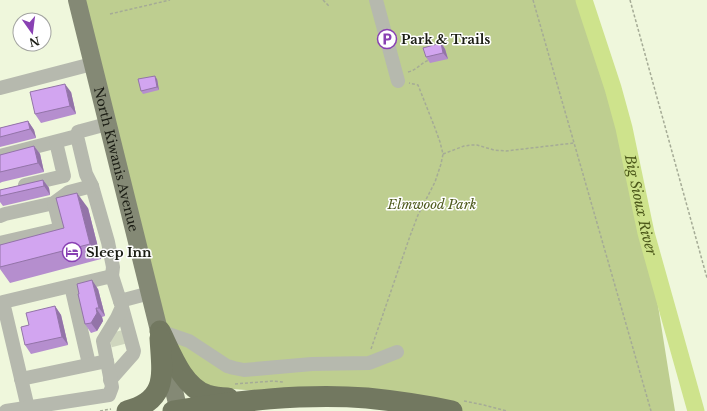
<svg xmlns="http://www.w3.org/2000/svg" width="707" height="411" font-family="'Libre Baskerville',serif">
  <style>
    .green { fill: #bece90 }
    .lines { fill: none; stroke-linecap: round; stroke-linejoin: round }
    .river { stroke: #cee38c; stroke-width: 17 }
    .minor-tunnel { stroke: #cfd6be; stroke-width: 14; stroke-dasharray: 14 7; stroke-linecap: butt }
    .path { stroke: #a5ab96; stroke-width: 1.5; stroke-dasharray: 3 2; stroke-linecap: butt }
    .minor { stroke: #b6b9ae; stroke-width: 14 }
    .major { stroke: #848975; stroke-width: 18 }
    .highway { stroke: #727860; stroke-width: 21 }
    .wall { fill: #b58ece }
    .shaded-wall { fill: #9374a8 }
    .building { fill: #d2a5f0; stroke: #9374a8 }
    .labels { text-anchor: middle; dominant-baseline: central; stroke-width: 3; stroke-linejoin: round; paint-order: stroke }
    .poi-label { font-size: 13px; font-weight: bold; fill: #1a1c13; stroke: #fff; text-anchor: start }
    .street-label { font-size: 13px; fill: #1a1c13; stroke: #fff }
    .park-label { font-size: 13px; font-style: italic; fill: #4e5a1d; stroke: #fff }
    .water-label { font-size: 14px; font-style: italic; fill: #4b5719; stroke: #fff }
  </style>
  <rect width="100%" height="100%" fill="#eff7dc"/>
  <path class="green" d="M77,0H584C594,30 606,59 614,89C643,195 657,303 675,411H451L337,397L192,386L160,331Z"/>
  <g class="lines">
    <path class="river" id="s1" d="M584,0L613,88L624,128L646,233L696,411"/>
    <polyline class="minor-tunnel" points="115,332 120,351"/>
    <g class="path">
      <polyline points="323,0 329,6"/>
      <polyline points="533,0 651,411"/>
      <polyline points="630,0 707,278"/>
      <polyline points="110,14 170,0"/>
      <path d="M408,72C417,70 421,63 429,60"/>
      <polyline points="443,154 464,146 471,145 477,145 494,150 506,151 574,143"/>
      <polyline points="371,349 410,236 418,215 435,182 441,164 443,154 440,142 435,128 418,85 409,83"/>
      <polyline points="235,384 273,381 283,382"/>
      <polyline points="464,401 484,405 507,411"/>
      <polyline points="100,411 111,409"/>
    </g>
    <g class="minor">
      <polyline points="376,0 398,81"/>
      <polyline points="0,88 92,64"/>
      <polyline points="107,124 81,131 78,132 77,136 86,174 92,186 108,242 113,267 112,276"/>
      <polyline points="0,156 77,136"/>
      <polyline points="25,185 64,176 56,142"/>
      <polyline points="0,216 5,214 54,203 69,192 92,186"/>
      <polyline points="0,243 60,229 60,227 54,203"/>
      <polyline points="71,286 89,364"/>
      <polyline points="160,331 189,341 227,366 234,368 244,370 312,364 369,363 397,352"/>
      <polyline points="21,379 107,361"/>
      <polyline points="110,380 133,354 134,351 122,307"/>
      <polyline points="28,408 3,302 112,276 120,301 150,293"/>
      <polyline points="6,411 109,395 112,387 103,341 117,318 122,307 120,301"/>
    </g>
    <path class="major" id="s2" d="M77,0L179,411"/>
    <g class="highway">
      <path d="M160,331C171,353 182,386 207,395C213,397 221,398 228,398"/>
      <path d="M127,411C169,400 162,373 160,338"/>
      <path d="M173,411C237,401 303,393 367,398C396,401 424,405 452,411"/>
    </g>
  </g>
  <g class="wall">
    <polygon points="441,43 445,49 448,59 430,63 426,57"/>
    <polygon points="157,79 159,90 143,94 141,91"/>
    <polygon points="71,92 76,114 41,123 35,114"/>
    <polygon points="28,121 34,130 36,138 0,147 0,128"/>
    <polygon points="34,146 40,154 44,172 2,182 0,183 0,155"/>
    <polygon points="43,180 49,188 50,195 3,206 0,202 0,190"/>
    <polygon points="88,208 101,259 10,283 0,269 0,245 64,228"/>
    <polygon points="98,289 105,316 102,317 103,321 97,331 91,333 85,324"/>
    <polygon points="55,306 61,315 68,345 31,354 25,345 29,325"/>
  </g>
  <g class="shaded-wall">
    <polygon points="441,43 445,49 448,59 443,53"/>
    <polygon points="155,76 157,79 159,90 157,87"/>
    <polygon points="65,84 71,92 76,114 70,106"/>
    <polygon points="28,121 34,130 36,138 30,129"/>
    <polygon points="34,146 40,154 44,172 38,163"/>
    <polygon points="43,180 49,188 50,195 44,186"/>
    <polygon points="77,193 88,208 101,259 90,244"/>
    <polygon points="92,280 98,289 105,316 99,308"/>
    <polygon points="55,306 61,315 68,345 62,337"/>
    <polygon points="96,308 102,317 103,321 97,331 91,323"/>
  </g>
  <g class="building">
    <polygon points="441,43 443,53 426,57 423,48"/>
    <polygon points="155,76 157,87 141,91 138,79"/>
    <polygon points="65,84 70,106 35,114 30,92"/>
    <polygon points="28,121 30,129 0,137 0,128"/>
    <polygon points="34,146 38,163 0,172 0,155"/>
    <polygon points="43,180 44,186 0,196 0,190"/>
    <polygon points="77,193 90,244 0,267 0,245 64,228 56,198"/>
    <polygon points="92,280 99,308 96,308 97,313 91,323 85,324 78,294 79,294 77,284"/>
    <polygon points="55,306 62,337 25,345 21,327 29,325 26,313"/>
  </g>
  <defs>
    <g id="parking-ring" transform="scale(1)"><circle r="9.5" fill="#fff" stroke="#8941b3" stroke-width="1.5"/><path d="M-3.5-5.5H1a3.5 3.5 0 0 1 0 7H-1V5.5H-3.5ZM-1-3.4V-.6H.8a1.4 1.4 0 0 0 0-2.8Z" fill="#8941b3"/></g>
    <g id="hotel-ring" transform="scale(1)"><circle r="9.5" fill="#fff" stroke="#8941b3" stroke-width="1.5"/><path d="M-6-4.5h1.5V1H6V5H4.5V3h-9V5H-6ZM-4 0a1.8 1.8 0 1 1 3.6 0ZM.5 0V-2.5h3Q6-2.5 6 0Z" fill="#8941b3"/></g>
  </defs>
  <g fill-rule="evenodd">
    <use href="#parking-ring" x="387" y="39"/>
    <use href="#hotel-ring" x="72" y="252"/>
  </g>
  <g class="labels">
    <g class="poi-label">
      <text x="401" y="39">Park &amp; Trails</text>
      <text x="86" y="252">Sleep Inn</text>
    </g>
    <g class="street-label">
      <text stroke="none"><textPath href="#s2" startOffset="164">North Kiwanis Avenue</textPath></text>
    </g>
    <g class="park-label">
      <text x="432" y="204">Elmwood Park</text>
    </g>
    <g class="water-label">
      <text stroke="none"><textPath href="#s1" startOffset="213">Big Sioux River</textPath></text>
    </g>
  </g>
  <g transform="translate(32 32) rotate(166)"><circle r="19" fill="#ffffff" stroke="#a3a4a1"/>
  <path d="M0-3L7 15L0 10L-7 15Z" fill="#8941b3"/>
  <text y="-6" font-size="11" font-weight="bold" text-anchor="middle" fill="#1a1c13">N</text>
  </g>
</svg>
